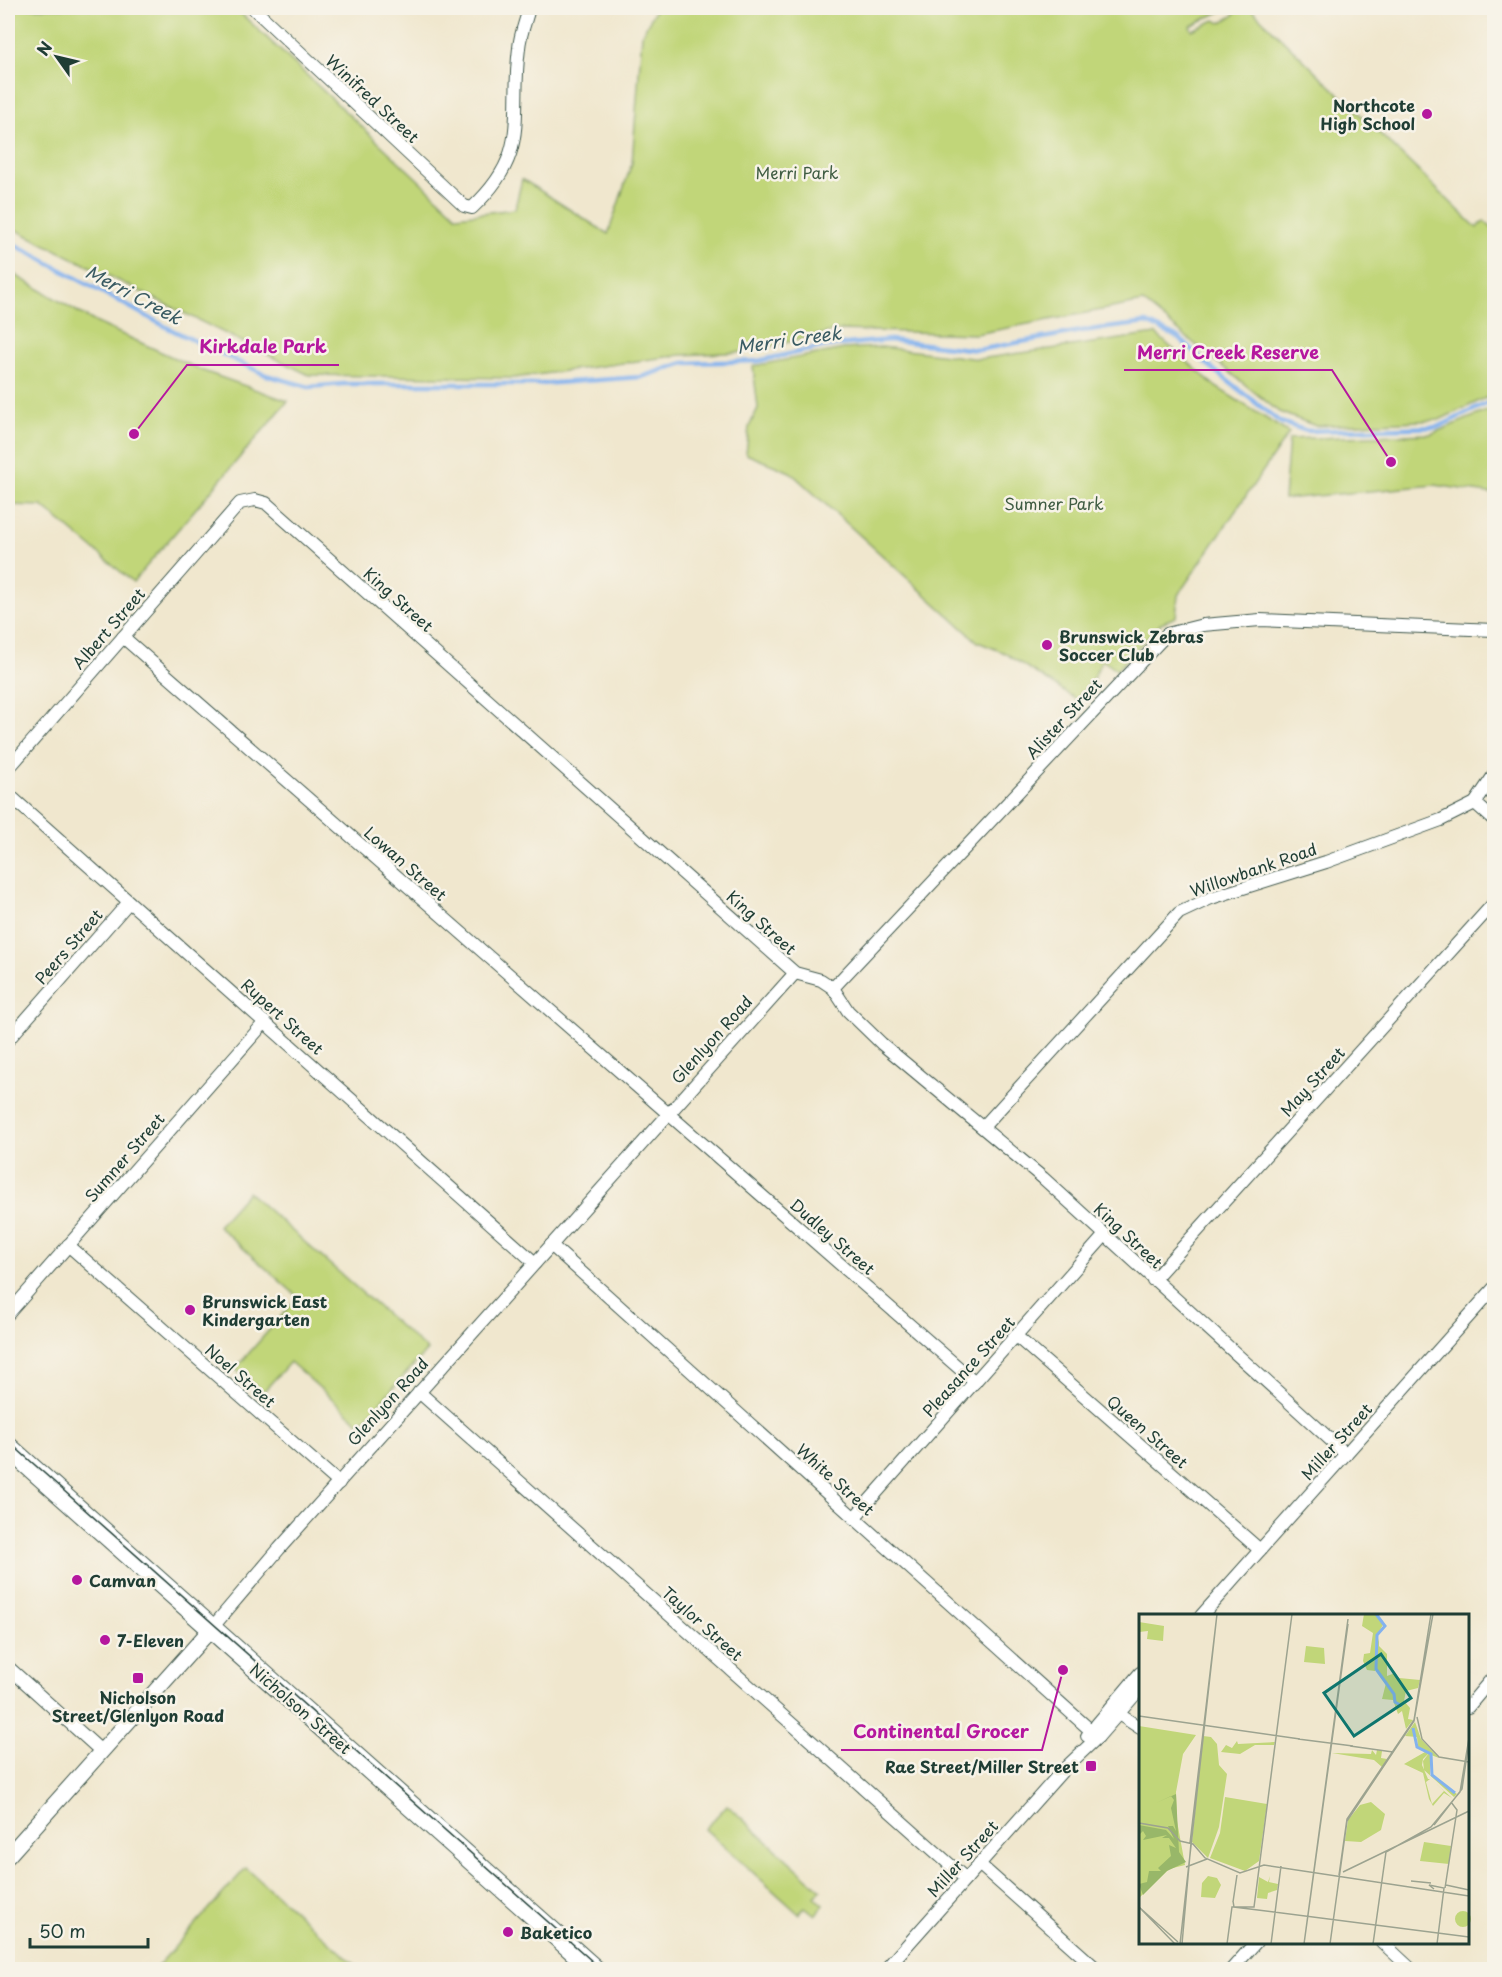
<svg xmlns="http://www.w3.org/2000/svg" width="1502" height="1977" font-family="'Playpen Sans',sans-serif">
  <style>
    .green { fill: #c1d679; stroke: #708a56; stroke-width: 1.5 }
    .lines { fill: none; stroke-linecap: round; stroke-linejoin: round }
    .stream { stroke: #83b2ee; stroke-width: 4.5 }
    .minor-casing { stroke: #3e564b; stroke-width: 14 }
    .tertiary-casing { stroke: #3e564b; stroke-width: 17 }
    .primary-casing { stroke: #3e564b; stroke-width: 22 }
    .minor { stroke: #fff; stroke-width: 12 }
    .tertiary { stroke: #fff; stroke-width: 15 }
    .primary { stroke: #fff; stroke-width: 20 }
    .tram { stroke: #1f3d34; stroke-width: 1.5 }
    .poi-dot { fill: #b5179e; stroke: #f7f3e8; stroke-width: 2 }
    .labels { text-anchor: middle; dominant-baseline: central; stroke-width: 5; stroke-linejoin: round; paint-order: stroke }
    .street-label { font-size: 16px; fill: #1f3d34; stroke: #f7f3e8 }
    .poi-label { font-size: 16px; font-weight: bold; fill: #1f3d34; stroke: #f7f3e8; text-anchor: start }
    .park-label { font-size: 16px; fill: #3f5c42; stroke: #f7f3e8 }
    .water-label { font-size: 18px; font-style: italic; fill: #385a62; stroke: #f7f3e8 }
    .inset-river { fill: none; stroke: #83b2ee; stroke-width: 3 }
    .inset-road { fill: none; stroke: #9ca390; stroke-width: 1.5 }
    .view { fill: #0f766e; fill-opacity: 0.15; stroke: #0f766e; stroke-width: 3 }
    .inset-edge { fill: none; stroke: #1f3d34; stroke-width: 3 }
    .leader { fill: none; stroke: #b5179e; stroke-width: 2 }
    .callout-dot { fill: #b5179e; stroke: #f7f3e8; stroke-width: 2 }
    .callout-label { font-size: 18px; text-anchor: middle; font-weight: bold; fill: #b5179e; stroke: #f7f3e8; stroke-width: 5; stroke-linejoin: round; paint-order: stroke }
  </style>
  <rect width="100%" height="100%" fill="#f7f3e8"/>
  <filter id="ink" filterUnits="userSpaceOnUse"><feTurbulence type="fractalNoise" baseFrequency=".0167" numOctaves="2"/><feDisplacementMap in="SourceGraphic" scale="12" xChannelSelector="R" yChannelSelector="G"/><feConvolveMatrix kernelMatrix="1 2 1 2 8 2 1 2 1" color-interpolation-filters="sRGB"/></filter>
  <filter id="wash" filterUnits="userSpaceOnUse"><feTurbulence type="fractalNoise" baseFrequency=".008" numOctaves="4" result="noise"/><feDisplacementMap in="SourceGraphic" scale="24" xChannelSelector="R" yChannelSelector="G"/><feGaussianBlur stdDeviation="1.35" result="paint"/><feColorMatrix in="noise" values="0 0 0 0 0 0 0 0 0 0 0 0 0 0 0 0 0 1.4 0 .05"/><feComposite in="paint" operator="in"/></filter>
  <g filter="url(#wash)">
    <rect width="100%" height="100%" fill="#f0e7ce"/>
    <g class="green">
      <polygon points="8,8 235,8 457,216 515,209 522,179 608,234 632,163 642,35 656,8 1228,8 1190,26 1192,30 1215,20 1220,23 1233,16 1237,9 1250,8 1477,228 1484,221 1494,230 1494,394 1439,420 1316,426 1279,412 1143,302 976,334 840,330 745,352 681,355 514,378 309,375 8,226"/>
      <polygon points="8,271 97,323 203,371 288,401 133,582 42,506 8,505"/>
      <polygon points="1156,334 1216,387 1289,433 1178,595 1176,617 1161,623 1117,670 1102,660 1093,679 1077,700 1005,653 978,642 790,472 746,454 749,427 758,408 753,366 844,349 882,347 979,359"/>
      <polygon points="1494,408 1494,494 1435,485 1284,499 1289,439 1431,434"/>
      <polygon points="248,1192 427,1350 361,1424 290,1362 263,1392 235,1369 298,1297 218,1226"/>
      <polygon points="727,1805 821,1890 815,1897 824,1905 815,1915 805,1907 799,1914 705,1829"/>
      <polygon points="246,1868 360,1969 155,1969"/>
    </g>
    <g class="lines">
      <polyline class="stream" points="8,241 170,329 266,375 309,387 343,384 540,384 641,377 684,363 758,361 826,346 890,340 978,350 1081,331 1147,323 1179,338 1214,370 1280,422 1307,431 1438,427 1494,400"/>
    </g>
  </g>
  <g filter="url(#ink)">
    <g class="lines">
      <g class="minor-casing">
        <g id="minor">
          <path d="M253,8L464,206L472,208C532,152 510,118 519,48C520,34 526,21 529,8"/>
          <polyline points="123,637 975,1382"/>
          <polyline points="8,769 240,503 255,500 266,503 795,973 821,980 833,988 848,1011 882,1044 1043,1178 1346,1454"/>
          <polyline points="8,794 535,1263"/>
          <polyline points="1475,803 1494,820"/>
          <polyline points="833,988 1167,634 1203,625 1260,620 1494,630"/>
          <polyline points="8,1040 129,902"/>
          <polyline points="984,1126 1179,913 1211,898 1326,862 1441,820 1475,803 1494,775"/>
          <polyline points="68,1245 339,1483"/>
          <polyline points="551,1245 1098,1737"/>
          <polyline points="1153,1280 1494,903"/>
          <polyline points="8,1314 265,1022"/>
          <polyline points="1016,1336 1260,1550"/>
          <polyline points="419,1392 966,1879"/>
          <polyline points="854,1518 1105,1235"/>
          <polyline points="1201,1616 1494,1288"/>
          <polyline points="211,1629 279,1549 795,973"/>
          <polyline points="8,1667 101,1751"/>
          <polyline points="1468,1707 1494,1676"/>
          <polyline points="1114,1711 1140,1728"/>
          <polyline points="1087,1736 1140,1673"/>
          <polyline points="979,1864 1098,1970"/>
          <polyline points="1382,1942 1412,1970"/>
          <polyline points="885,1970 1064,1769 1098,1737 1140,1689"/>
          <polyline points="1231,1970 1256,1942"/>
        </g>
      </g>
      <g class="tertiary-casing">
        <polyline id="tertiary" points="8,1856 211,1629"/>
      </g>
      <g class="primary-casing">
        <polyline id="primary" points="8,1447 595,1970"/>
      </g>
      <use href="#minor" class="minor"/>
      <use href="#tertiary" class="tertiary"/>
      <use href="#primary" class="primary"/>
      <polyline class="tram" points="8,1441 602,1970"/>
    </g>
  </g>
  <g class="poi-dot">
    <circle cx="1427" cy="114" r="6"/>
    <circle cx="1047" cy="645" r="6"/>
    <circle cx="190" cy="1310" r="6"/>
    <circle cx="77" cy="1580" r="6"/>
    <circle cx="105" cy="1640" r="6"/>
    <rect x="132" y="1672" width="12" height="12" rx="3"/>
    <rect x="1085" y="1760" width="12" height="12" rx="3"/>
    <circle cx="508" cy="1932" r="6"/>
  </g>
  <g class="labels">
    <g class="street-label">
      <text transform="translate(373 98) rotate(43)">Winifred Street</text>
      <text transform="translate(399 599) rotate(42)">King Street</text>
      <text transform="translate(108 628) rotate(-49)">Albert Street</text>
      <text transform="translate(1063 718) rotate(-47)">Alister Street</text>
      <text transform="translate(406 863) rotate(41)">Lowan Street</text>
      <text transform="translate(1253 869) rotate(-19)">Willowbank Road</text>
      <text transform="translate(762 922) rotate(42)">King Street</text>
      <text transform="translate(68 946) rotate(-49)">Peers Street</text>
      <text transform="translate(283 1016) rotate(42)">Rupert Street</text>
      <text transform="translate(711 1039) rotate(-48)">Glenlyon Road</text>
      <text transform="translate(1312 1081) rotate(-48)">May Street</text>
      <text transform="translate(124 1157) rotate(-49)">Sumner Street</text>
      <text transform="translate(1129 1235) rotate(43)">King Street</text>
      <text transform="translate(833 1236) rotate(41)">Dudley Street</text>
      <text transform="translate(968 1366) rotate(-48)">Pleasance Street</text>
      <text transform="translate(241 1375) rotate(41)">Noel Street</text>
      <text transform="translate(387 1401) rotate(-48)">Glenlyon Road</text>
      <text transform="translate(1148 1431) rotate(41)">Queen Street</text>
      <text transform="translate(1336 1441) rotate(-48)">Miller Street</text>
      <text transform="translate(836 1479) rotate(42)">White Street</text>
      <text transform="translate(703 1623) rotate(42)">Taylor Street</text>
      <text transform="translate(301 1708) rotate(41)">Nicholson Street</text>
      <text transform="translate(962 1858) rotate(-48)">Miller Street</text>
    </g>
    <g class="poi-label">
      <text x="1415" y="105" text-anchor="end">Northcote<tspan x="1415" dy="18">High School</tspan></text>
      <text x="1059" y="636">Brunswick Zebras<tspan x="1059" dy="18">Soccer Club</tspan></text>
      <text x="202" y="1301">Brunswick East<tspan x="202" dy="18">Kindergarten</tspan></text>
      <text x="89" y="1580">Camvan</text>
      <text x="117" y="1640">7-Eleven</text>
      <text x="138" y="1697" text-anchor="middle">Nicholson<tspan x="138" dy="18">Street/Glenlyon Road</tspan></text>
      <text x="1079" y="1766" text-anchor="end">Rae Street/Miller Street</text>
      <text x="520" y="1932">Baketico</text>
    </g>
    <g class="park-label">
      <text x="797" y="172">Merri Park</text>
      <text x="1054" y="503">Sumner Park</text>
    </g>
    <g class="water-label">
      <text transform="translate(134 294) rotate(28)">Merri Creek</text>
      <text transform="translate(789 339) rotate(-8)">Merri Creek</text>
    </g>
  </g>
  <g transform="translate(1139 1614)">
    <rect width="330" height="330" fill="#f0e7ce"/>
    <path d="M225,0H237L245,9L237,23L236,40L240,24V32L248,40V62L256,59L260,64L281,66L279,74L267,77L265,87L271,94L269,105L274,106L267,115L263,97L259,100L254,86L243,85L247,69L238,57L236,41V57L228,56L224,47L225,40L231,39L234,19L223,12ZM0,8L25,12L24,27L8,25L9,17L0,18ZM167,32L185,34L186,50L165,48ZM276,108L282,125L300,144L292,141L291,161L318,180L315,183L285,156L284,147L290,139L284,145L283,151L289,165H291L287,168L293,190L305,177L294,167L313,184L305,179L294,192L290,185L284,159L265,150L286,138L279,134L278,123L266,122ZM0,112L57,121L44,140L37,178L38,207L46,251L30,255L0,284ZM64,122L72,123L78,130L80,151L88,160L80,213L69,244L53,228ZM98,127L99,130L136,128L135,131H116L101,140L82,138L87,131L93,134ZM233,136L237,141L238,136L243,137L242,144L248,145L243,153L235,146L193,139L232,140ZM86,183L128,190L120,247L106,257L71,244L81,219ZM232,188L246,200L242,216L222,228L206,227L209,206L221,191ZM285,228L312,232L310,250L281,247ZM69,262L78,264L82,271L76,284L62,283L63,269ZM131,262L130,268L139,270L138,276L129,279L128,285L118,284L120,263L129,268ZM316 305a8 8 0 1 1 16 0a8 8 0 1 1-16 0Z" fill="#c1d679"/>
    <path d="M37,180L40,238L47,248L28,257L4,281L0,270L8,268L10,257H22L19,254L32,242L30,231L37,234L30,224H23L28,221L4,226L7,222L4,217L0,221V211L27,216L35,225L29,212H34L37,217L32,194L35,186L32,182L17,189Z" fill="#98b769"/>
    <path class="inset-river" d="M237,0L246,12L238,21L237,55L255,80L256,88L263,92M274,114L278,133L292,140L293,161L316,179"/>
    <path class="inset-road" d="M0,102L161,125M278,103L283,125L300,143L330,148M159,125L214,132M211,132L254,138M0,209L29,214L41,227L54,230L66,244L101,259L125,251L330,282M295,211L323,175L330,127M51,229L78,0M47,253L68,245M204,258L330,197M200,261L208,205L275,106L292,0M272,267L292,269M307,271L330,276M306,274L318,196L312,188M295,275L290,271L305,274L298,330M94,287L95,293L330,323M94,288L98,261M0,293L39,328M0,293L36,330M41,330L78,0M43,330L52,229M88,330L93,293H115L153,0M132,330L142,252M165,330L209,5M165,330L209,10M191,330L208,207L275,107L294,0M234,330L247,238L292,213L321,178L330,124"/>
    <path class="view" d="M242,40L272,84L215,122L185,79Z"/>
    <rect width="330" height="330" class="inset-edge"/>
  </g>
  <path class="leader" d="M134 434L187 365H339M1391 462L1332 370H1124M1063 1670L1042 1750H841"/>
  <g class="callout-dot">
    <circle cx="134" cy="434" r="6"/>
    <circle cx="1391" cy="462" r="6"/>
    <circle cx="1063" cy="1670" r="6"/>
  </g>
  <g class="callout-label">
    <text x="263" y="353">Kirkdale Park</text>
    <text x="1228" y="359">Merri Creek Reserve</text>
    <text x="941" y="1738">Continental Grocer</text>
  </g>
  <rect width="1502" height="1977" fill="none" stroke="#f7f3e8" stroke-width="30"/>
  <g transform="translate(57 57) rotate(304)" stroke="#f7f3e8" stroke-width="4.5" paint-order="stroke">
  <path d="M0-4.5L10 22L0 15L-10 22Z" fill="#1f3d34"/>
  <text y="-9" font-size="16" font-weight="bold" text-anchor="middle" fill="#1f3d34">N</text>
  </g>
  <path d="M30 1938v9h118v-9" fill="none" stroke="#1f3d34" stroke-width="3"/>
  <text x="39" y="1938" font-size="18" fill="#1f3d34" stroke="#f7f3e8" stroke-width="4.5" paint-order="stroke">50 m</text>
</svg>
